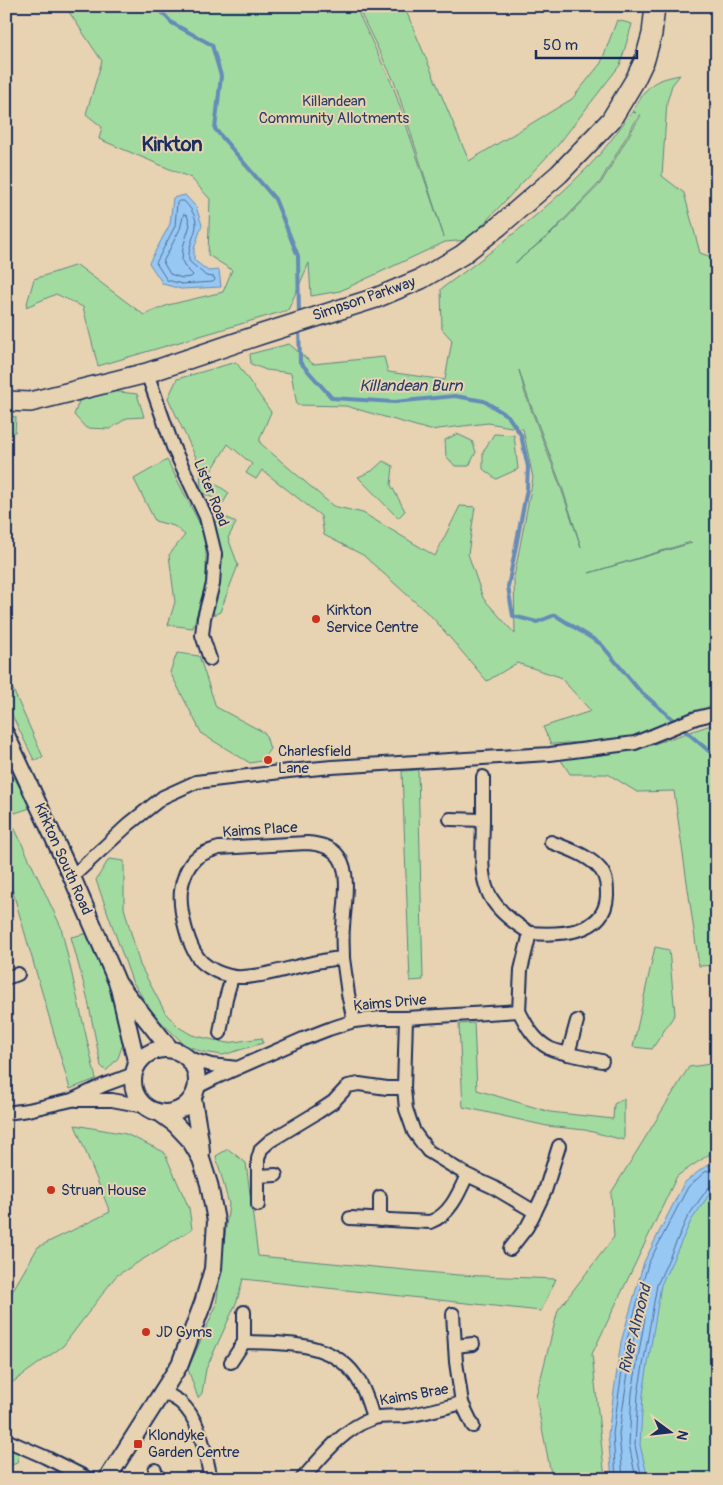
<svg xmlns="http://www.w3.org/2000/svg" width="723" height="1485" font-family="Pangolin,sans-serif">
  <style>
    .green { fill: #a2dba0; stroke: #5e857f; fill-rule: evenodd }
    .water { fill: #97c8f3; stroke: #658bb7 }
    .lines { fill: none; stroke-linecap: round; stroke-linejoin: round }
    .shore { stroke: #4d6c9a; stroke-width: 1 }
    .stream { stroke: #658bb7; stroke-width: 4 }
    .minor-casing { stroke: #1b2f5e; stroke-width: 16 }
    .tertiary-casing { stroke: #1b2f5e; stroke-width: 20 }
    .secondary-casing { stroke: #1b2f5e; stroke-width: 22 }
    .minor { stroke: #e7d2b1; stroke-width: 12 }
    .tertiary { stroke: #e7d2b1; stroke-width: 16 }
    .secondary { stroke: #e7d2b1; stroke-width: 19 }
    .poi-dot { fill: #c8321e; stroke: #e7d2b1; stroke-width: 2 }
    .labels { text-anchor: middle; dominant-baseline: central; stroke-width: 4; stroke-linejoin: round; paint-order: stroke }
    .park-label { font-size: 15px; fill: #284065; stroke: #e7d2b1 }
    .street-label { font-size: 15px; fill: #1b2f5e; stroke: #e7d2b1 }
    .poi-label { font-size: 15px; fill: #1b2f5e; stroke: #e7d2b1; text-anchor: start }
    .water-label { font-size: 16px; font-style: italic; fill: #273e6d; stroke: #e7d2b1 }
    .district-label { font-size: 20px; font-weight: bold; fill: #1b2f5e; stroke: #e7d2b1 }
  </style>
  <rect width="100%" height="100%" fill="#e7d2b1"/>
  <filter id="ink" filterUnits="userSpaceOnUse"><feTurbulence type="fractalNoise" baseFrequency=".02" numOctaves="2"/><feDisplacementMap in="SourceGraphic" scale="10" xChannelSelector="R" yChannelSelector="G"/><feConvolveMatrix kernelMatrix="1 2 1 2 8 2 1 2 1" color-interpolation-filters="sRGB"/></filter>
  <g filter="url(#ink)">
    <g class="green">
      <polygon points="65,6 355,6 393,86 444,237 395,83 357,6 404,6 469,161 572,99 601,63 617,20 632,24 620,65 558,145 468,240 445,242 340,291 311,296 309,263 288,310 98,366 83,307 56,294 26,307 34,279 77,265 144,315 168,305 223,292 232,270 208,255 210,199 191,178 99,139 102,127 86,114 102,61"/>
      <path d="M680,75L672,85L667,102L662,176L684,193L700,253L717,259V706L622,740L551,744L543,727L591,711L560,677L517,663L487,681L433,618L363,555L324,535L321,516L262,470L256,479L246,473L252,464L228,444L207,478L229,493L223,503L201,492L200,466L168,398L177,379L236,362L271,412L260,438V443L333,506L363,513L435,556L460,506L475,507L468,554L483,598L515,634L514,577L533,478L523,429L488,423L430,430L346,406L297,405L291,373L266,370L251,364L250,354L289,344L313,364L384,357L388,372L445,380L452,340L442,329L441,289C493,251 544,212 589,166C605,150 618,130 632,112L636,113L633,111C648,85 650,81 680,75ZM639,115H641L601,183L552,233L515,263L551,233L600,182ZM519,370L526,392L563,490L581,547L562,491L525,393ZM691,542L692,543L589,573Z"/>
      <polygon points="111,391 137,394 144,417 127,418 110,429 86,428 74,415 79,401"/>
      <polygon points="6,416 16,417 15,432 6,433"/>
      <polygon points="457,434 472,441 476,452 469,466 455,466 446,456 445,440"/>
      <polygon points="494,434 514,435 518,469 496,479 483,469 483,452"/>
      <polygon points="167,460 206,536 206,581 193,628 168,625 175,602 169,555 185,535 174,526 155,521 134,479"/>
      <polygon points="383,461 393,466 391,485 405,511 398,518 358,477 372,471"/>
      <path d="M228,518L236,523L228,538L238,565L220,612L214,615C210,603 219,593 220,581C223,560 218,542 213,522Z"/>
      <polygon points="177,653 199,656 216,707 265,733 270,749 261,761 250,763 202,734 170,672"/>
      <polygon points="6,674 43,757 34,760 6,703"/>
      <polygon points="717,723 717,965 699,966 674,791 637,792 608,774 570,774 559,757 648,746"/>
      <polygon points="8,765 30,808 15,813 6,799 6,766"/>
      <polygon points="418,770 423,980 410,981 402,771"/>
      <polygon points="6,823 14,827 61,927 96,1079 70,1089 6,868"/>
      <polygon points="109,859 124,861 124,908 140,965 166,1014 180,1028 192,1035 227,1043 262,1038 263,1043 223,1055 203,1052 185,1045 153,1014 132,981 96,880"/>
      <polygon points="89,933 112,990 124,1041 118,1058 106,1071 101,1066 87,996 71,937"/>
      <polygon points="655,947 669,950 675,1014 652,1049 633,1047"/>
      <polygon points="474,1023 477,1090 550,1112 613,1119 614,1104 624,1099 624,1140 585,1130 547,1126 463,1107 459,1024"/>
      <polygon points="711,1064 717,1071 717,1149 677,1176 592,1354 605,1479 552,1479 536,1397 558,1310 614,1237 611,1193 689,1067"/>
      <polygon points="75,1125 126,1134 164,1152 189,1208 192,1229 116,1276 63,1346 6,1387 6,1302 38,1247 110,1212"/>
      <polygon points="228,1149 246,1163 258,1256 458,1275 556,1279 541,1311 243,1279 237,1301 206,1369 202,1393 198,1398 188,1369 216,1306 229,1204 216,1156"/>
      <polygon points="717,1185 717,1479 637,1479 633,1444 654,1293 686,1217"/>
      <polygon points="6,1448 19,1453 17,1463 9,1466 6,1465"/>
      <polygon points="519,1471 517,1479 418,1479 423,1477"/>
      <polygon points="541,1472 541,1479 523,1479 523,1473"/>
    </g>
    <g class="water">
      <polygon points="185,195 196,207 202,225 194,249 194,260 208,271 219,270 221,287 181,289 163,284 149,263 170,224 173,198"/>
      <polygon points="717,1161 717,1188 711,1192 691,1221 661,1285 643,1394 640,1445 648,1479 612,1479 608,1434 621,1342 644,1262 684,1183 703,1168"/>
    </g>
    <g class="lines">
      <g class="shore">
        <path d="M179,201H184C209,227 187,234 189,261L206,276L214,277L215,280L213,282L182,284L167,280L156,263L175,226L177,203Z"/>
        <polygon points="184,214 187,215 190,225 183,247 182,260 185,267 193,275 191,277 182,278 170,274 163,262 180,229"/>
        <polyline points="616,1479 613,1434 626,1343 648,1264 688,1187 705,1172 717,1167"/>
        <polyline points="623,1479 619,1434 632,1345 640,1316 642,1314 645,1317 632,1393 629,1444 636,1479"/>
        <polyline points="642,1479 635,1445 638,1394 657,1285 687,1218 708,1188 713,1185 717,1184"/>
      </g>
      <g class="stream">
        <polyline points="156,6 172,23 212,45 221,76 215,129 275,199 298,256 299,316"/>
        <polyline points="299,328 300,362 332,398 394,402 455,396 484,401 508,416 521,435 528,467 527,489 508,587 513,616 537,622 555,615 601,644 639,690 677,723"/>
        <polyline points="682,728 717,758"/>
      </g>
      <g class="minor-casing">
        <g id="minor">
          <polyline points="147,373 173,447 206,517 215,554 213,584 204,618 202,635 210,659"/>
          <polyline points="483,820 483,777"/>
          <polyline points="72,877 129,824 163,797 196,782 289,771 332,767 550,754 635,743 696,718 717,713"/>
          <path d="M530,933C558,935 605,935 607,896C607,887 607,878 601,870C589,855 568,849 551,842"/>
          <path d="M343,958C343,948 342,937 343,927C344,908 351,873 339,857C331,846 319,844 307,843L219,848C210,851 201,853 195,859C187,867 182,880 181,891C179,909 188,950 203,963C210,969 221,974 230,976C240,979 251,976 261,975C288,970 315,960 343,958L348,994L354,1021"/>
          <polyline points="6,978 18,974"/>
          <path d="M519,1011C526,1025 534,1040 549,1048C554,1051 562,1052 568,1054L577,1021"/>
          <polyline points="406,1018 404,1088 406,1109 414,1132 428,1151 467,1175 493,1187 535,1212 545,1191 559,1146"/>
          <polyline points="220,1033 226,998 232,977"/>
          <polyline points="568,1054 602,1061"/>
          <polyline points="188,1058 211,1065 237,1068"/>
          <path d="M197,1087L215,1078L303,1039L329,1029L354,1021L381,1018H406L519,1011L521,970L530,933C475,899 482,877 483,820L450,819"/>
          <polyline points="77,1100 112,1100 144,1106"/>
          <polyline points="6,1113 28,1110 72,1100 104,1085 134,1074"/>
          <polyline points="258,1176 276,1175"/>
          <polyline points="258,1205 258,1159 261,1149 270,1141 318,1112 333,1102 348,1086 359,1084 387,1088 404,1088"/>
          <path d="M350,1218L430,1222C450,1215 459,1193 467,1175"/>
          <polyline points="380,1220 380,1197"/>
          <polyline points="510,1249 527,1227 535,1212"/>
          <polyline points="244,1312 244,1342"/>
          <polyline points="455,1346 473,1344"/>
          <path d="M231,1362L244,1342C283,1343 330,1341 355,1375C364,1387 369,1404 373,1418"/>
          <path d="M163,1392C168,1395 175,1398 180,1402C201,1420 205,1453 211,1479"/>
          <polyline points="462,1403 473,1426"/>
          <polyline points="6,1440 45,1457 89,1479"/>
          <polyline points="155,1470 157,1479"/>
          <path d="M302,1479C322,1457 343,1429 371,1419C382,1415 395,1417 405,1416C425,1413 443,1408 462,1403L456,1362L453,1314"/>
        </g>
      </g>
      <g class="tertiary-casing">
        <g id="tertiary">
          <polyline points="6,735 72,877 118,984 137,1065"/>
          <polyline points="120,986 170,1049"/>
          <circle cx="165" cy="1081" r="32"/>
          <polyline points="193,1099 200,1141 201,1153"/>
          <polyline points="107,1479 180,1364 203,1303 213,1269 216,1221 209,1184 201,1159 190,1140 175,1124 160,1113"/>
        </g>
      </g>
      <g class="secondary-casing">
        <polyline id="secondary" points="6,401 30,402 147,373 262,334 376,298 421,279 462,255 499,226 559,174 611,120 635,80 645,59 652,34 655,6"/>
      </g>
      <use href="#minor" class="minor"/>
      <use href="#tertiary" class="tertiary"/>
      <use href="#secondary" class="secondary"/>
    </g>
  </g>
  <g class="poi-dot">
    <circle cx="316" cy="619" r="5"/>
    <circle cx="268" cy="760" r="5"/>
    <circle cx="51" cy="1190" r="5"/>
    <circle cx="146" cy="1332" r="5"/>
    <rect x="133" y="1439" width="10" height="10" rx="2.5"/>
  </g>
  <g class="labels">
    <g class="park-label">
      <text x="334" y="101">Killandean<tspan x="334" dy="17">Community Allotments</tspan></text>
    </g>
    <g class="street-label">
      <text transform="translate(364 299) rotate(-19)">Simpson Parkway</text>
      <text transform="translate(211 493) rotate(68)">Lister Road</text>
      <text transform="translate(260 830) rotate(-4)">Kaims Place</text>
      <text transform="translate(63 859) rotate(66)">Kirkton South Road</text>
      <text transform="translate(390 1003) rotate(-5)">Kaims Drive</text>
      <text transform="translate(414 1395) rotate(-10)">Kaims Brae</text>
    </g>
    <g class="poi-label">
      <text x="326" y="610">Kirkton<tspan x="326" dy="17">Service Centre</tspan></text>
      <text x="278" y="751">Charlesfield<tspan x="278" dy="17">Lane</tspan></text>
      <text x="61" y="1190">Struan House</text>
      <text x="156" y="1332">JD Gyms</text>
      <text x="148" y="1435">Klondyke<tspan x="148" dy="17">Garden Centre</tspan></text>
    </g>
    <g class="water-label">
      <text x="411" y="386">Killandean Burn</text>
      <text transform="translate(635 1329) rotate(-76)">River Almond</text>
    </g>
    <g class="district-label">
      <text x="172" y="144">Kirkton</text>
    </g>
  </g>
  <rect width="723" height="1485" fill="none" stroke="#e7d2b1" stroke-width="25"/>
  <rect x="12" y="12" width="698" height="1460" fill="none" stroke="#1b2f5e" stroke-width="2" filter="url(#ink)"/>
  <g transform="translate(670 1432) rotate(105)" stroke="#e7d2b1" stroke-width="4" paint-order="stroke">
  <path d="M0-4L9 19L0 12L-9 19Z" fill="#1b2f5e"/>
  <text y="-8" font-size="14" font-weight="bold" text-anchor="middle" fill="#1b2f5e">N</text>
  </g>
  <path d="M536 50v8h101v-8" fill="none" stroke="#1b2f5e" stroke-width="2.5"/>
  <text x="543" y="50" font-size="15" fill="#1b2f5e" stroke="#e7d2b1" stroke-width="4" paint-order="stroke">50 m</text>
</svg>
